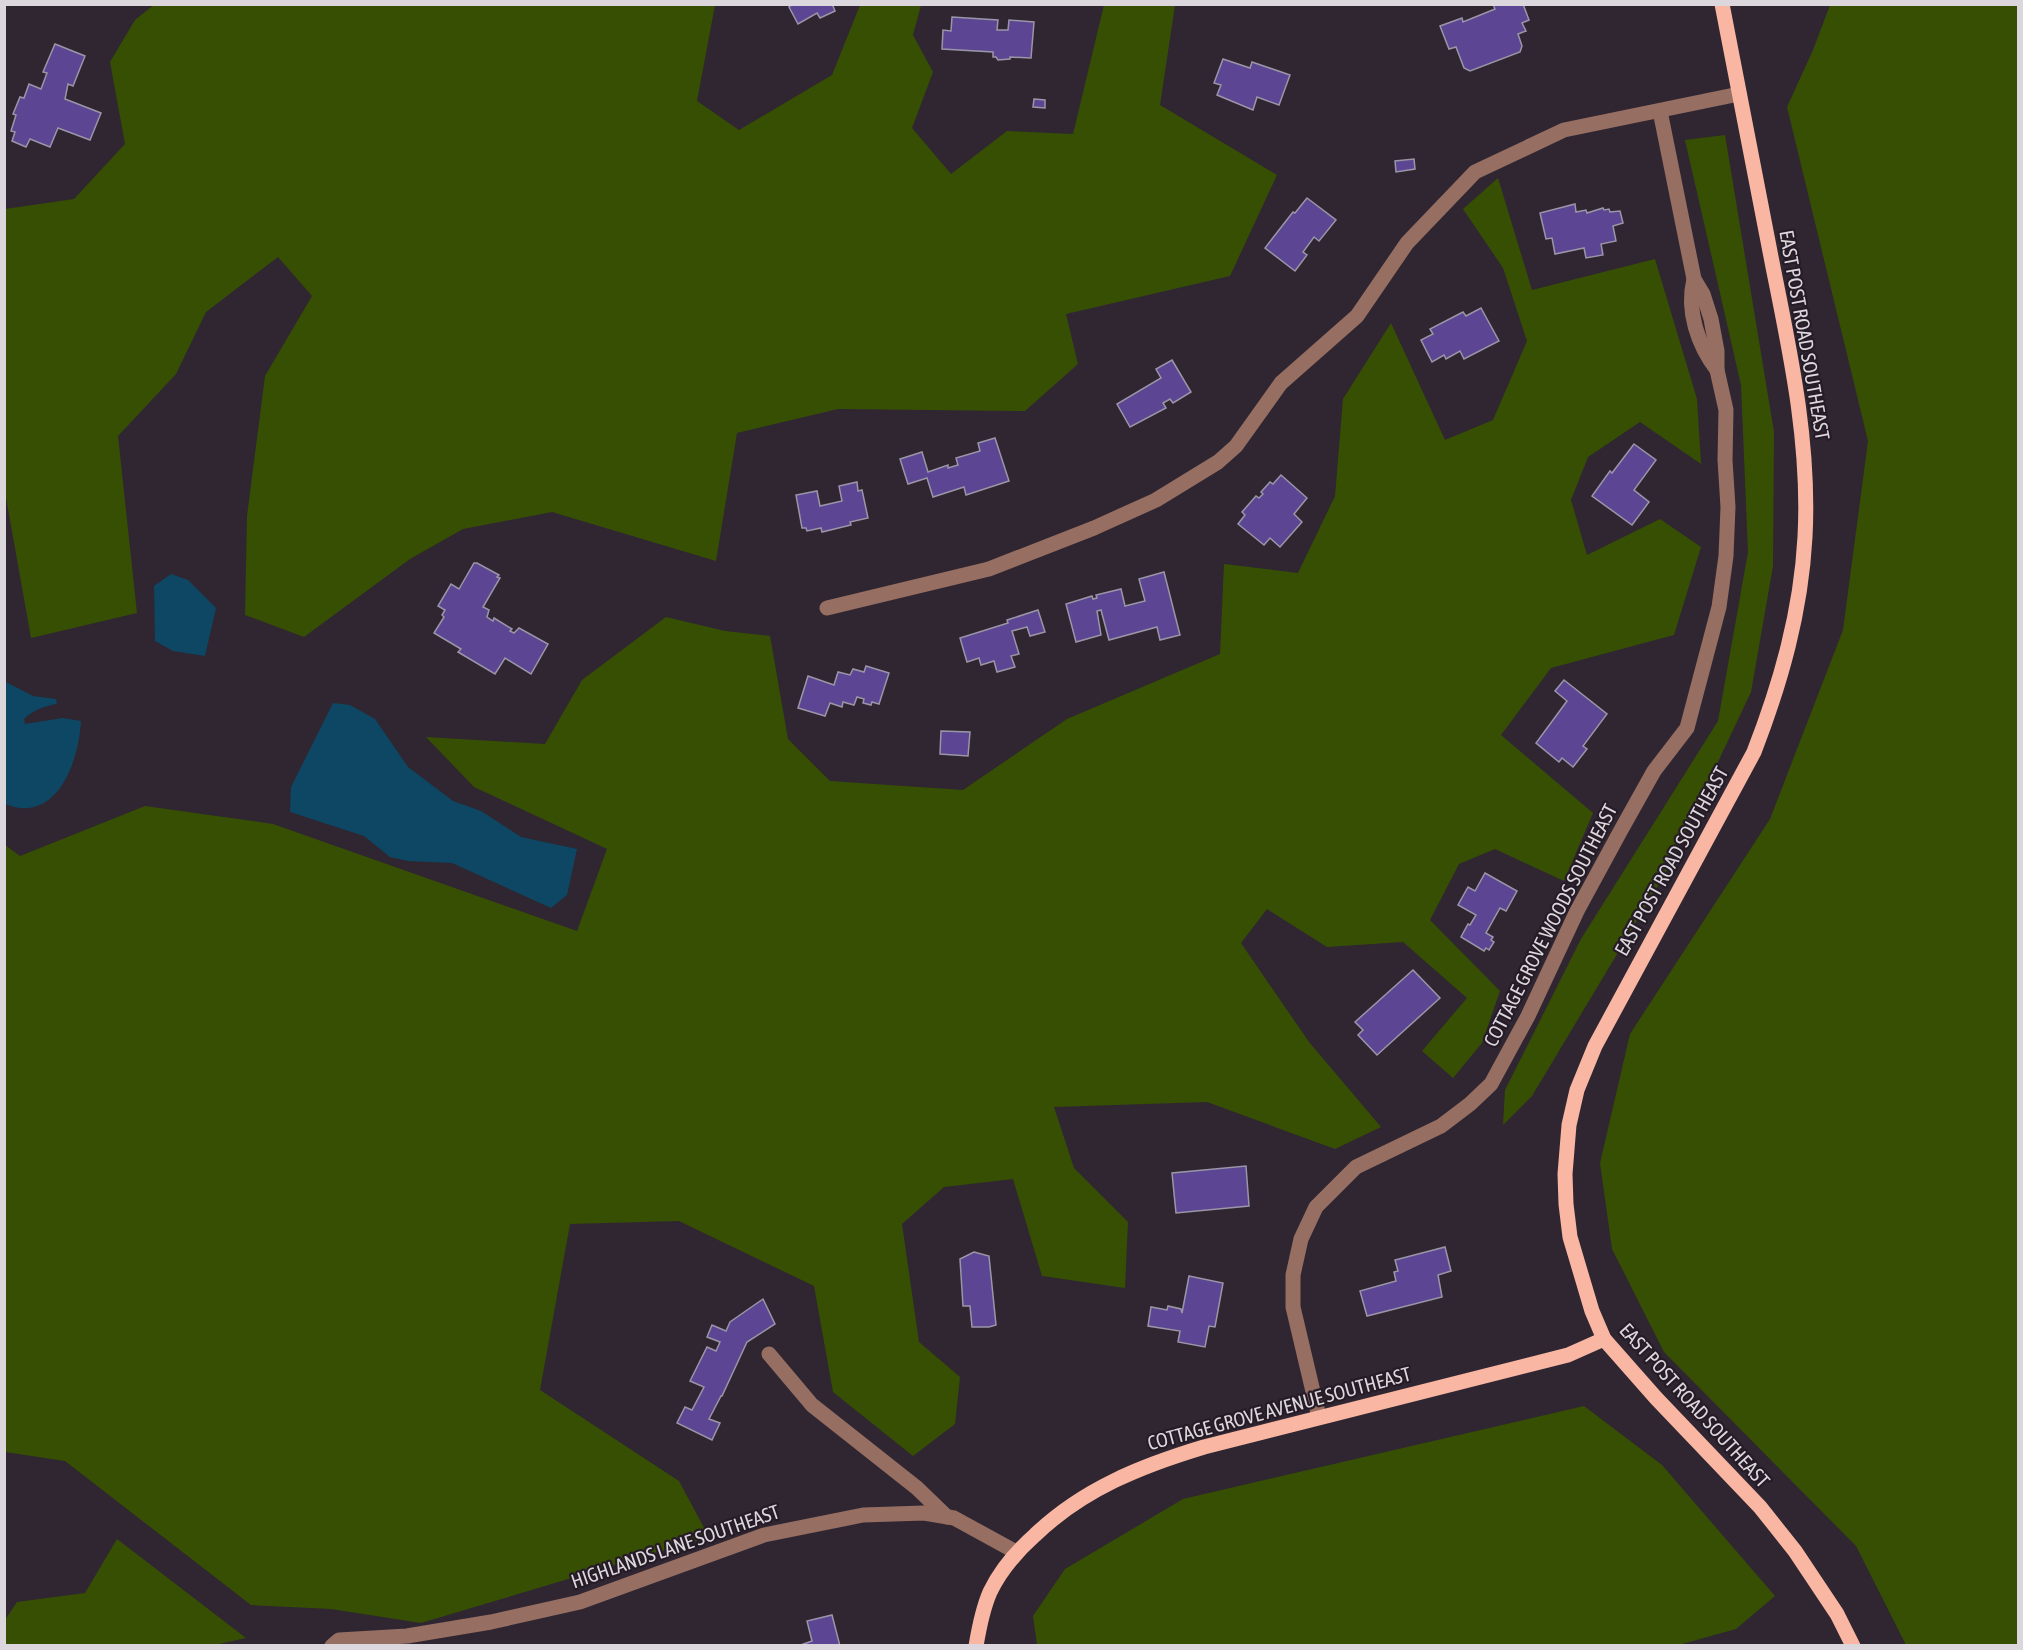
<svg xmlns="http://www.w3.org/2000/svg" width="2023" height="1650" font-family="'Asap Condensed',sans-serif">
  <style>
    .green { fill: #374f03 }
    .water { fill: #0d4763 }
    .building { fill: #5c4592; stroke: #9a96a7; stroke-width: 1.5 }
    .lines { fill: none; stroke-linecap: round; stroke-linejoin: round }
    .minor { stroke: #966e62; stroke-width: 15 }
    .major { stroke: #f9b6a2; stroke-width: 15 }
    .labels { text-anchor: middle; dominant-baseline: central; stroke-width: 4.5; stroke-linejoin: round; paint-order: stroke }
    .street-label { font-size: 20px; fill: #dcd6dd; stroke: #261c27 }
  </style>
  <rect width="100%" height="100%" fill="#2f2631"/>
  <g class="green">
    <polygon points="155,4 715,5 697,101 739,130 832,75 860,5 921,5 913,35 933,72 912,128 951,174 1007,131 1073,134 1104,5 1175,5 1160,105 1277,175 1230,276 1066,314 1078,364 1025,411 838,409 737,433 716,561 552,512 463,529 410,559 304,637 245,615 247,516 265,376 312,296 278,257 206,312 176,374 118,436 137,613 31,638 5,492 5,209 74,199 125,144 110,62 135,20"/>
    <polygon points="1830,5 2018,5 2018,1645 1906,1645 1856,1546 1664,1352 1612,1249 1600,1163 1630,1034 1770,819 1843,630 1868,441 1787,107 1813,50"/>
    <polygon points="1725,135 1774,432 1773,566 1751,692 1665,874 1532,1096 1503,1125 1505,1090 1581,939 1718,721 1748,552 1741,385 1685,140"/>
    <polygon points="1498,178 1532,290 1655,259 1697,399 1701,464 1640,422 1588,457 1571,500 1587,555 1660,519 1701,547 1674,635 1551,668 1501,735 1593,813 1564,881 1495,849 1459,864 1430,920 1500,991 1482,1043 1453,1078 1422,1051 1467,998 1403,942 1327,947 1267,909 1241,943 1309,1042 1381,1127 1335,1149 1207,1102 1054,1107 1074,1168 1128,1222 1125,1288 1042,1276 1013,1179 944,1187 902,1224 919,1342 960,1377 955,1424 913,1456 833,1392 814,1286 679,1221 570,1224 540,1390 679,1481 709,1537 421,1623 331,1609 251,1605 65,1461 5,1452 5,845 20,856 145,806 273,824 577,931 607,849 474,787 426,737 545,744 582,680 666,617 725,631 770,636 788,739 830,781 963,790 1067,719 1220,654 1224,564 1298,573 1335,496 1343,399 1391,323 1445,440 1493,420 1527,341 1503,268 1463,209"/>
    <polygon points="1584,1406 1662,1465 1775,1596 1736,1629 1675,1646 1037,1645 1033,1616 1065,1569 1183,1499"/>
    <polygon points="117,1539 246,1638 210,1646 5,1645 5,1620 17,1602 85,1593"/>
  </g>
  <g class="water">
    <polygon points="171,574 188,580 216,608 205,656 173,651 155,641 154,586"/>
    <path d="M4,681L33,696L56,699L57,704C44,706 34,710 24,719L25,724L63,718L81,721C79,761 57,825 5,804Z"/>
    <polygon points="333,703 350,705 375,719 408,767 453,801 481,811 521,837 577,849 567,895 551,908 452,863 408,861 390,857 364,836 290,812 291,787"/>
  </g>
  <g class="building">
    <polygon points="793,4 835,4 833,6 835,11 820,18 817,13 798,24 789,7"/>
    <polygon points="1493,4 1523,4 1529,20 1522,23 1526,31 1518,34 1522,46 1520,52 1470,71 1464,68 1456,47 1449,49 1440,26 1462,18 1463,22 1495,9"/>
    <polygon points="952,17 998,20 997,30 1008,30 1009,20 1034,22 1031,58 1010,57 1010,59 998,60 996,57 993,57 993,52 942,49 943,30 951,31"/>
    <polygon points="55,44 85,56 73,86 68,84 65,99 101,113 90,140 58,128 50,147 30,139 26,147 12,141 15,132 11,131 16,115 13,114 20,97 24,98 29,84 41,89 47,73 43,72"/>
    <polygon points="1223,59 1250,68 1252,62 1290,75 1279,105 1257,97 1253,110 1217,95 1221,85 1214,83"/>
    <polygon points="1034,99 1045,100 1045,108 1033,107"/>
    <polygon points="1414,159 1415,169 1396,172 1395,161"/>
    <polygon points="1307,198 1336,220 1319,241 1314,237 1303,252 1307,255 1295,271 1265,248 1293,212 1295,213"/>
    <polygon points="1575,204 1576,212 1586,210 1587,213 1603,208 1604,210 1609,209 1610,212 1620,211 1623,223 1613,226 1616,241 1601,244 1603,255 1586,258 1584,248 1555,254 1552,238 1546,239 1540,213"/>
    <polygon points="1481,308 1499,341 1464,359 1460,351 1446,359 1444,355 1432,362 1421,340 1433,334 1430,329 1463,312 1466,316"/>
    <polygon points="1172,360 1191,392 1173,403 1170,399 1163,403 1166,408 1130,427 1117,404 1161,378 1156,369"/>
    <polygon points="995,438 1009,481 966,495 964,487 933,497 927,478 908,484 900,459 922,452 928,472 948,465 948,468 958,465 956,458 980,451 978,443"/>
    <polygon points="1634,444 1656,460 1634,490 1649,502 1632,525 1592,496 1610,471 1612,473"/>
    <polygon points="1281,475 1307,498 1294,514 1302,522 1280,547 1270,538 1264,545 1238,524 1245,515 1242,512 1256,496 1259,498 1263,494 1261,492 1270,482 1273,484"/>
    <polygon points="857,482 858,491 862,490 868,518 850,522 851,525 822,532 821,528 807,531 806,528 802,528 796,495 817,491 820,506 842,501 839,486"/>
    <polygon points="474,563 477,563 499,575 497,577 500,578 483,607 489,610 487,617 493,621 494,618 512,629 510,631 514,633 519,628 548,644 531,674 505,658 495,674 458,652 461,649 434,633 444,617 442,615 445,610 438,606 451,584 459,589"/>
    <polygon points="1164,572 1180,635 1160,640 1157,627 1109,640 1101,610 1097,611 1101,635 1076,642 1066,604 1092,596 1093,599 1097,598 1096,595 1121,589 1125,606 1145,601 1139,579"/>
    <polygon points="1038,610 1045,632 1030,636 1027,627 1012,631 1019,654 1011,656 1015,667 997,672 994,661 981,665 979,658 967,662 960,638 1008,623 1007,620"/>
    <polygon points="866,666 889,673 879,704 872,702 871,705 863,703 864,699 857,697 854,705 843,702 842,707 830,703 825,716 798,708 808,676 834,685 838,672 850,675 853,669 864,672"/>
    <polygon points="1564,680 1607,714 1583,746 1587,749 1573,767 1562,758 1559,762 1536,743 1567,701 1555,691"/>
    <polygon points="941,731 970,732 968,756 940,754"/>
    <polygon points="1485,873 1517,891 1506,911 1500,908 1486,933 1493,937 1491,940 1494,942 1489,950 1486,948 1484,951 1461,937 1468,924 1470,925 1476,915 1458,905 1468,887 1475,891"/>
    <polygon points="1413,970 1440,998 1377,1055 1358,1035 1363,1030 1355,1022"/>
    <polygon points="1246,1166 1249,1206 1176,1213 1172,1173"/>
    <polygon points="1445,1247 1451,1271 1438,1275 1442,1297 1367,1316 1360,1291 1396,1281 1394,1272 1398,1271 1395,1260"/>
    <polygon points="974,1252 989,1256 996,1325 989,1327 972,1327 970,1306 963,1306 960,1259"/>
    <polygon points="1189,1276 1223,1283 1215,1327 1209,1326 1205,1347 1178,1342 1180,1331 1148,1326 1151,1307 1167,1310 1168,1306 1181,1309 1182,1313"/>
    <polygon points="763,1299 775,1324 747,1342 722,1396 721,1396 709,1419 720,1423 712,1440 677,1423 685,1407 692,1410 704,1387 690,1381 707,1347 716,1351 720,1342 707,1337 712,1325 726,1331 730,1322"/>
    <polygon points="832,1615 840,1646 798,1646 812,1641 807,1621"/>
  </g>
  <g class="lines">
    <g class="minor">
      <path d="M1694,279C1686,311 1698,345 1717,370"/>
      <polyline points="827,608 989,569 1094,528 1156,500 1218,462 1236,446 1281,383 1357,316 1407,243 1475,172 1564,130 1739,94"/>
      <polyline points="769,1354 812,1405 917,1488 947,1517"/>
      <polyline points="1319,1417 1293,1307 1293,1275 1301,1239 1316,1207 1356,1167 1441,1126 1470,1104 1491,1084 1528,1016 1577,911 1621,830 1654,771 1687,728 1719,607 1726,556 1728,507 1725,460 1726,410 1717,370 1717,351 1711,319 1703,294 1694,279 1660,111"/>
      <polyline points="332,1646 339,1640 407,1636 491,1622 580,1602 764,1535 863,1515 924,1513 954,1518 1016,1552"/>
    </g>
    <g class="major">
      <path d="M1722,4C1739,92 1756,180 1773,267C1791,356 1810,445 1805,537C1801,612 1781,682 1754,752L1595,1046L1577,1090L1569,1125L1565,1174L1566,1204L1570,1237L1592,1311L1604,1339L1656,1398L1760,1507L1795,1551L1837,1614L1853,1646"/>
      <path d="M976,1646C979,1628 983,1608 990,1592C1001,1569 1016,1552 1035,1535C1083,1489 1141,1466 1204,1447L1568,1355L1604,1339"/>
    </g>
  </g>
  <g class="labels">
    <g class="street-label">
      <text transform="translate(1805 335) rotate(80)">EAST POST ROAD SOUTHEAST</text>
      <text transform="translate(1671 861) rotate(-61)">EAST POST ROAD SOUTHEAST</text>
      <text transform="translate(1550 925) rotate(-63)">COTTAGE GROVE WOODS SOUTHEAST</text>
      <text transform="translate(1695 1405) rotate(48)">EAST POST ROAD SOUTHEAST</text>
      <text transform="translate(1279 1408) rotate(-15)">COTTAGE GROVE AVENUE SOUTHEAST</text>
      <text transform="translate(675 1546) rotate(-19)">HIGHLANDS LANE SOUTHEAST</text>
    </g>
  </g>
  <rect width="2023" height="1650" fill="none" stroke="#dcd6dd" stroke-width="12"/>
</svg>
